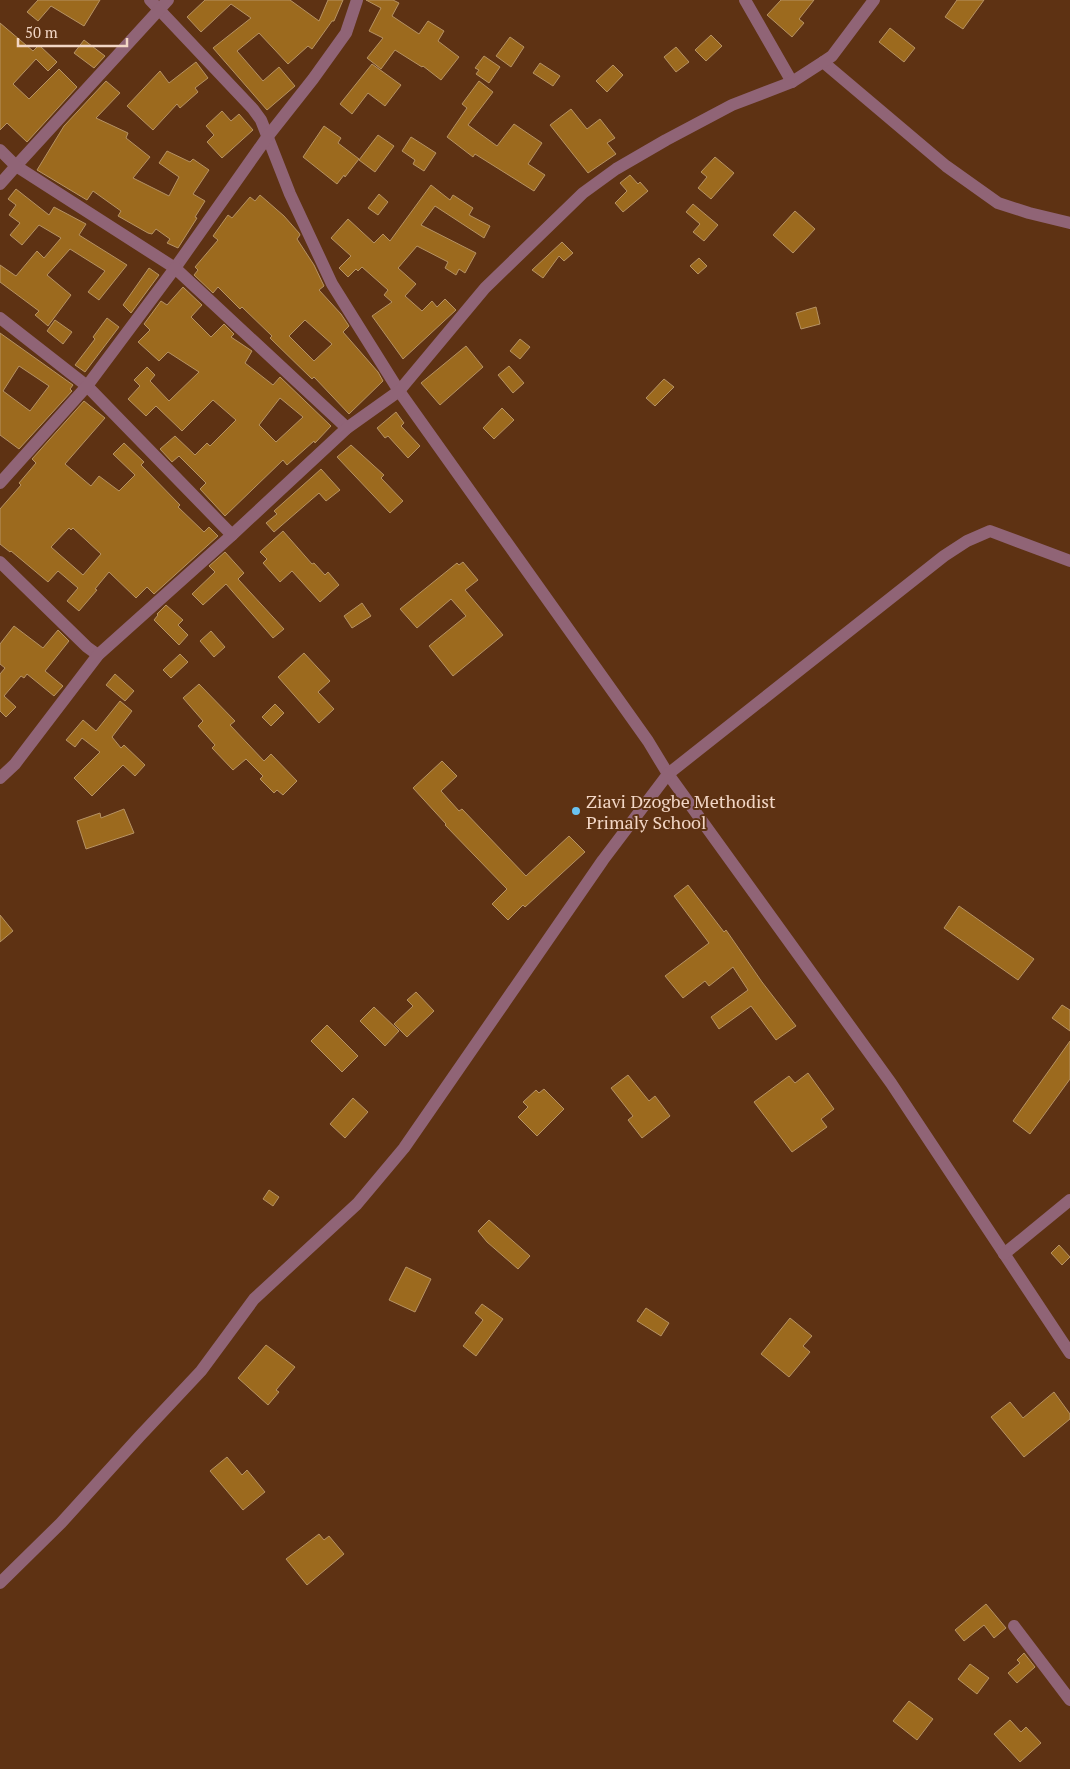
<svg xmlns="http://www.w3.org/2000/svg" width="1070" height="1769" font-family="'PT Serif',serif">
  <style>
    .building { fill: #9c6a1e; stroke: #b69263; fill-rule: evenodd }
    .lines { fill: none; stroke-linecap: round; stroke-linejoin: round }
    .minor { stroke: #906476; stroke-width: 12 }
    .poi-dot { fill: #6ac3f1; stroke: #5e3213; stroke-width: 2 }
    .labels { text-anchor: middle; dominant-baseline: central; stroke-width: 4; stroke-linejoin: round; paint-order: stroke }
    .poi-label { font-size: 18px; fill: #f2d6c5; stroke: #5e3213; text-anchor: start }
  </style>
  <rect width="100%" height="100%" fill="#5e3213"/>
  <g class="building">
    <polygon points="38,0 100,0 84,26 51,6 38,21 27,12"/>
    <polygon points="205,0 290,0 319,21 328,0 343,0 334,21 332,21 312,49 308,46 288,64 259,33 237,51 263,81 279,67 295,86 267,110 213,48 251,18 231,4 201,32 187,17"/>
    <polygon points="366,0 393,0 399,3 392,16 419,34 428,21 444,31 438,41 459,57 441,80 423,66 422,67 395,50 381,69 367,58 383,38 369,31 381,8"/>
    <polygon points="781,0 814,0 799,19 804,23 792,37 767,15"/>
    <polygon points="957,0 984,0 963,29 945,17"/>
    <polygon points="0,23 33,51 39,45 57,62 48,71 36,59 13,84 29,99 59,69 77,87 27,142 7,123 0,130"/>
    <polygon points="890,28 915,48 904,62 879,42"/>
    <polygon points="711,35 722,46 706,61 695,50"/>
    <polygon points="510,37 524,47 511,67 496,56"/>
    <polygon points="84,40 105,56 94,68 74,53"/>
    <polygon points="676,47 689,62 676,72 664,57"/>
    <polygon points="484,56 500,67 489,83 476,74 479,70 475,68"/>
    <polygon points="196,62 208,78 195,88 198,92 180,108 177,104 153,130 127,106 160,71 169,83"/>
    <polygon points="540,63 560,76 553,86 533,73"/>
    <polygon points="372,64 401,85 385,106 368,93 352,114 340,104"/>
    <polygon points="613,65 623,75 607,92 596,81"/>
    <polygon points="106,81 120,93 96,118 128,133 126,138 150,157 133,178 169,196 179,177 159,163 167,151 190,162 193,159 209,170 193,194 205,201 195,217 197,218 178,248 167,243 170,239 156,229 152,234 148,233 118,216 121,211 93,191 87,200 37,170 64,126"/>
    <polygon points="479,81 493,92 468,125 497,146 514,124 542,143 528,164 545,175 534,191 475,154 473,157 447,137 467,108 462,104"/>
    <polygon points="571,109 587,129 600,119 615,138 607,143 616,154 588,173 550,125"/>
    <polygon points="222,111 231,121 239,114 253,130 222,158 207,142 214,135 206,126"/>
    <polygon points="324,126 341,138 338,143 359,159 345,177 344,175 337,184 303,157"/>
    <polygon points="378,135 394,146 375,172 359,160"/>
    <polygon points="411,137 436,153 424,171 413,164 415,160 402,151"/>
    <polygon points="715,157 734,173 711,199 698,188 707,177 701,172"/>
    <polygon points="630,175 638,184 640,182 648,191 623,212 615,203 627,191 620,183"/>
    <polygon points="431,185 450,200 453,195 473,208 469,215 490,226 484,238 435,206 421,225 476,253 465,273 459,269 456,275 445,268 448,262 417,246 398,268 416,284 405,296 422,311 432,301 437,307 445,299 456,310 403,359 372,316 392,302 384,295 388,290 362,267 358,271 356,269 348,277 339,268 351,256 331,238 348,219 374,243 383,234 390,241"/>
    <polygon points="16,189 49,215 54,207 86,224 79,235 127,265 99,300 88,292 105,271 70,249 47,275 71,295 48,326 35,315 39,311 0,282 0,265 16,276 37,251 44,258 61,238 39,225 22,245 10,235 20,223 9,215 16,205 8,199"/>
    <polygon points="379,194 388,202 378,215 368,208"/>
    <path d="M260,195L284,216L299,233L300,235L297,239L314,265L324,286L319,290L341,314L349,326L343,332L378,372L383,381L349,414L314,377L312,379L270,338L272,336L242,307L240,309L218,287L213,293L194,275L198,270L195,267L218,240L213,236L228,215L232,218L250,197L255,201ZM305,320L332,344L314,361L289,336Z"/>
    <polygon points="693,204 718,225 704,241 693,232 700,224 686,212"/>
    <polygon points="795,211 815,229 793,253 773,235"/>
    <polygon points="562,242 573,253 564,261 559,256 543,278 532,270"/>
    <polygon points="699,258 707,266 698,274 690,266"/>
    <polygon points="149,268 159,275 131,313 123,305"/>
    <path d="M183,287L202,305L191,317L211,337L224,324L234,334L231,337L252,351L245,363L273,385L280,377L331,426L315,443L314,441L287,465L283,460L225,516L200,489L206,483L179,456L172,462L160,449L175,436L195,455L207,443L210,446L236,420L213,400L182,431L156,406L146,416L128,399L140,386L134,380L147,367L155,375L150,381L169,401L199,372L168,352L159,361L138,342L150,330L144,324L161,301L167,305ZM280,398L303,417L276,442L259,425Z"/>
    <polygon points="816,307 820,324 801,329 796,313"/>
    <polygon points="107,318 119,327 85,372 75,365 95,339 93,337"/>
    <polygon points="55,320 72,332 63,344 47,331"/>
    <path d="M0,333L73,385L70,389L72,391L19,449L0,435ZM19,366L49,386L30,411L3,391Z"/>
    <polygon points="520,339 530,347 520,359 510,351"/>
    <polygon points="466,346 483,367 440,405 421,383"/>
    <polygon points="509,366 524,383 513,393 498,375"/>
    <polygon points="664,379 674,387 655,406 646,398"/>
    <path d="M84,401L105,418L65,464L91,486L99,476L119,491L135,475L113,454L124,443L144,462L141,465L180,505L178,507L204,532L209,527L218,536L154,594L147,587L136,598L109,572L95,589L97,590L79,611L67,601L78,588L58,571L48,582L11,551L10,552L0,544V509L21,485L19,483L36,463L32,459ZM69,528L71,530L73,528L101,554L83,575L51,547Z"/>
    <polygon points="502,408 514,420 494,439 483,428"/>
    <polygon points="396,412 404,423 401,426 420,446 408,458 388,436 385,438 377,428"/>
    <polygon points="351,445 384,475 381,478 403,501 390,513 337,457"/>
    <polygon points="321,469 340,490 326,501 319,493 274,532 266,523 277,514 274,511"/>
    <polygon points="283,531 312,564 314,563 325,575 328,572 339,585 320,602 292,571 280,582 263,563 267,559 260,552"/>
    <polygon points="225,552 244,573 238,579 284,629 273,638 226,584 203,605 192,594 215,572 209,566"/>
    <polygon points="463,562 478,580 465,590 503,635 453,676 429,646 466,616 451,599 417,628 400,609 457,563 459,565"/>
    <polygon points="362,603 371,616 352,628 344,616"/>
    <polygon points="166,605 183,620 178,625 188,635 179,645 154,620 158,615 157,614"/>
    <polygon points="14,626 43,648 58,630 69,641 45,671 63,686 54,696 27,674 24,678 21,676 4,696 16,707 6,717 0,711 0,674 5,668 0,664 0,644"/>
    <polygon points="211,631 225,647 214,657 200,641"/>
    <polygon points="304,653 330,681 318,692 334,709 319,723 278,677"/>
    <polygon points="180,654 188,662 171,678 163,670"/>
    <polygon points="115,674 134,691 125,701 106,685"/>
    <polygon points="199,684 235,721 230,725 264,761 271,754 297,781 283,795 277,790 274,793 260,779 263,776 246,759 233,770 212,748 215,745 198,726 203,721 183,698"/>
    <polygon points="120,701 132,711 112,737 121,748 124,745 145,765 135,776 123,765 92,796 74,778 100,752 82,738 75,747 66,740 83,720 96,731"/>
    <polygon points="275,704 284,713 271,726 262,717"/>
    <polygon points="442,761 457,776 441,791 459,811 462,809 526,876 569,836 585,852 525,907 523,905 508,920 492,904 507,889 445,825 446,824 413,788"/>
    <polygon points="124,809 134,833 86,849 77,821 100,813 101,818"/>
    <polygon points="688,885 724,932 726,930 762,982 796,1026 776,1040 751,1006 719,1029 711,1017 748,990 733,967 709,986 705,981 683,998 665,976 709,943 674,896"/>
    <polygon points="959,906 1034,959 1018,980 944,928"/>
    <polygon points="0,915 13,931 0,942"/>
    <polygon points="416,992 434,1011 407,1037 394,1024 413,1006 407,1000"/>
    <polygon points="1062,1005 1070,1010 1070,1031 1052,1018"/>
    <polygon points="374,1007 399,1031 385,1046 360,1021"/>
    <polygon points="327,1025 358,1056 342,1072 311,1041"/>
    <polygon points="1070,1041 1070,1079 1030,1134 1013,1121"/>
    <polygon points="808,1073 834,1109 821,1119 827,1127 792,1152 754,1102 789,1076 795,1083"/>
    <polygon points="628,1075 649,1101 655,1096 670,1116 642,1138 628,1120 633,1116 611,1088"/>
    <polygon points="544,1089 564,1109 537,1136 518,1117 528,1107 523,1102 536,1090 539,1093"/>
    <polygon points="353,1098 368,1112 345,1138 330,1124"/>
    <polygon points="269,1190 279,1197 273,1206 263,1199"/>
    <polygon points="489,1220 530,1256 518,1269 487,1242 478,1231"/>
    <polygon points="1059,1245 1070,1257 1062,1265 1051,1253"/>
    <polygon points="406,1267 431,1279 415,1312 389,1300"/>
    <polygon points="482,1304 503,1319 476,1356 463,1346 483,1320 475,1313"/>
    <polygon points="646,1308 669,1323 661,1336 637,1321"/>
    <polygon points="790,1318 812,1336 803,1346 810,1352 789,1377 761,1354"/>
    <polygon points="266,1345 295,1367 276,1390 279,1392 268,1405 238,1378"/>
    <polygon points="1054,1392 1070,1414 1070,1419 1024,1457 991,1417 1010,1402 1023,1418"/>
    <polygon points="227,1457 242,1475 247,1470 265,1492 243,1510 210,1471"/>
    <polygon points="319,1534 324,1540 329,1536 344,1554 307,1585 286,1559"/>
    <polygon points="986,1604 1006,1628 994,1638 984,1625 964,1641 955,1630"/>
    <polygon points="1024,1653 1035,1667 1017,1683 1008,1673 1020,1663 1017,1660"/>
    <polygon points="970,1664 989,1678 977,1694 958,1679"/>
    <polygon points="909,1701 933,1719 917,1740 893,1721"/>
    <polygon points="1010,1720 1021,1732 1026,1727 1041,1743 1020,1762 994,1734"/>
  </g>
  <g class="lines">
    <g class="minor">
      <polyline points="150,0 253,109 261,120 290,194 332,284 399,391 648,741 668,774 891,1083 1070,1353"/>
      <polyline points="168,0 16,166 175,268 268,136 313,79 346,33 357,0"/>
      <polyline points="745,0 792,82"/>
      <polyline points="823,62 946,166 998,203 1029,213 1070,223"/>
      <polyline points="0,150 16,166 0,184"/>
      <polyline points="0,318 87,386 232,535"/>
      <polyline points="0,483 87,386 175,268 347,428"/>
      <polyline points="0,562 87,647 98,655"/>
      <polyline points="0,778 15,764 98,655 232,535 347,428 399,391 485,288 583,193 616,169 666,140 732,105 792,82 823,62 832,56 874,0"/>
      <polyline points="1004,1254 1070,1200"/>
      <polyline points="0,1583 61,1523 139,1437 201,1371 254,1299 357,1204 404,1148 603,860 668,774 944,556 967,541 990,531 1070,561"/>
      <polyline points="1014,1626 1070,1700"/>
    </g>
  </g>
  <circle class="poi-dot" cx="576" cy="811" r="5"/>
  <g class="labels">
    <g class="poi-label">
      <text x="586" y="801">Ziavi Dzogbe Methodist<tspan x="586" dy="21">Primaly School</tspan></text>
    </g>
  </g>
  <path d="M18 38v8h109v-8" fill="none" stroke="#f2d6c5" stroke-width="2.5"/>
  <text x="25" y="38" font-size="15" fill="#f2d6c5" stroke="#5e3213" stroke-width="4" paint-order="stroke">50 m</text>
</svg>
